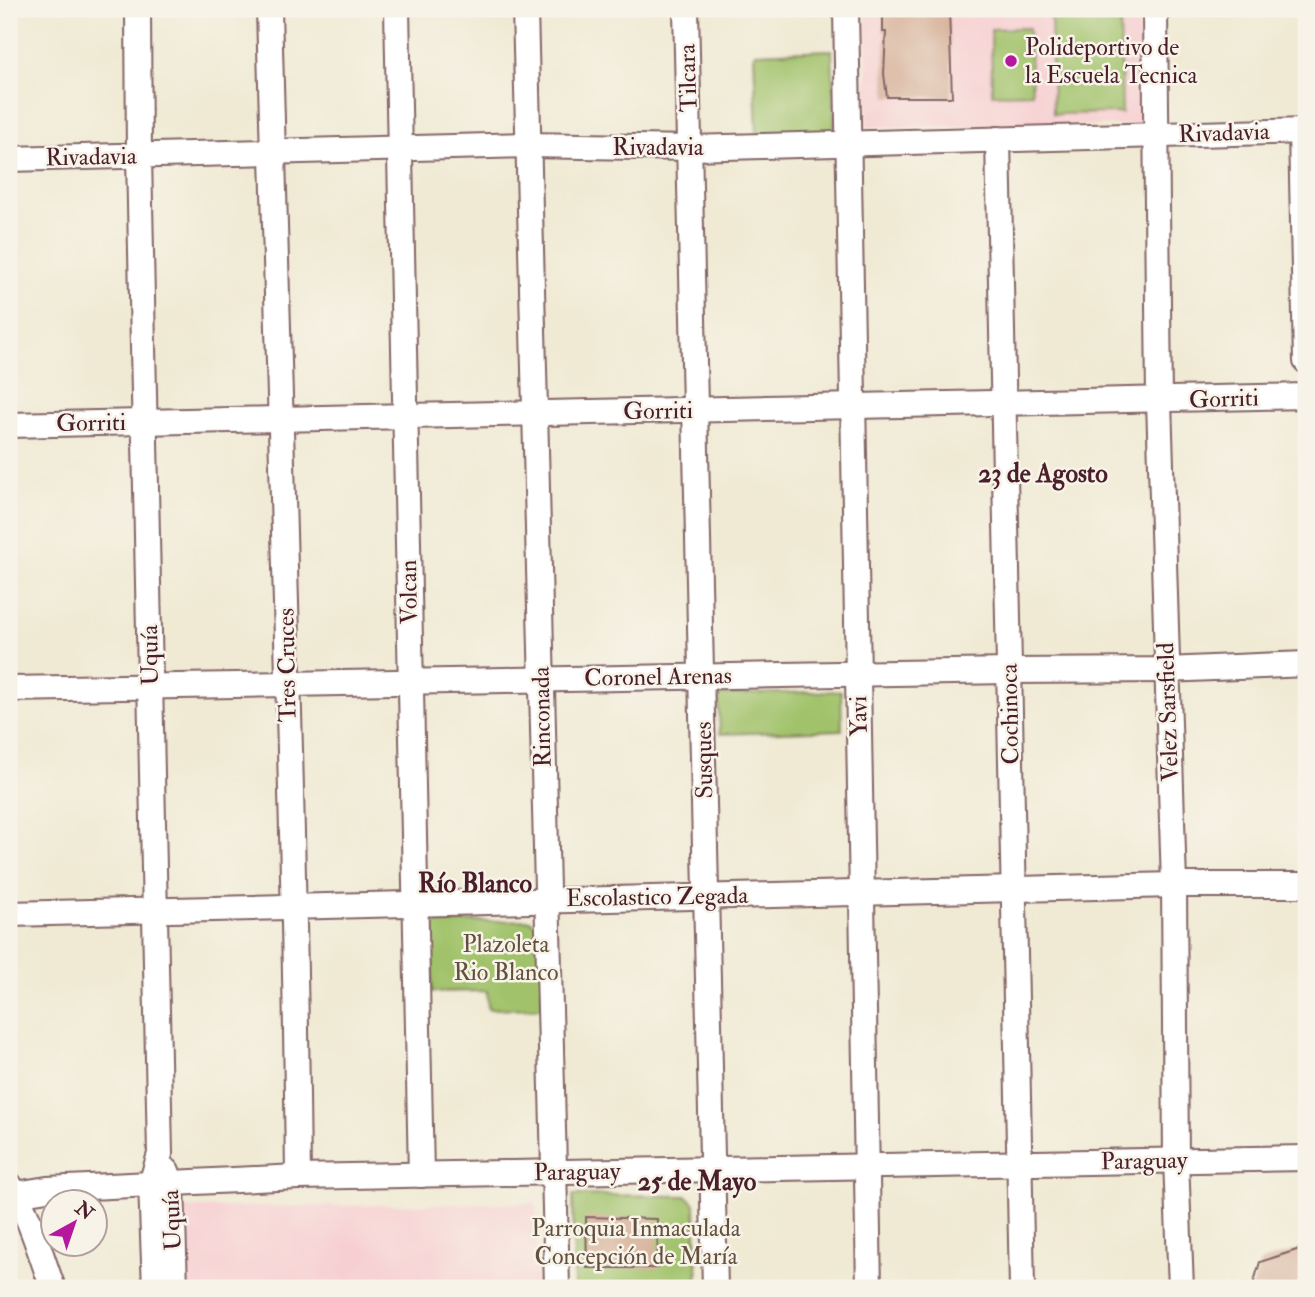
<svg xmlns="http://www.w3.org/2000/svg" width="1315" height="1297" font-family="'IM FELL Double Pica',serif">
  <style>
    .built { fill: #f7cfd2 }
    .green { fill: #a1c26a; stroke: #76704a; stroke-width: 2 }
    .building { fill: #d1a68d }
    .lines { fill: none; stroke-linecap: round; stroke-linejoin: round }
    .minor-casing { stroke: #846666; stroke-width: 28 }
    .minor { stroke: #fff; stroke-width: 24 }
    .poi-dot { fill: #b5179e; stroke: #f7f3e8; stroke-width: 2.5 }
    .labels { text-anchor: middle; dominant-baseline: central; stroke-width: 5; stroke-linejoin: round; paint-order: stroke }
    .poi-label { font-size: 24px; fill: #4a1f2b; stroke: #f7f3e8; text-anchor: start }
    .street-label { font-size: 24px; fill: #4a1f2b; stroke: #f7f3e8 }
    .park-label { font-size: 24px; fill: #64503e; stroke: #f7f3e8 }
    .neighbourhood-label { font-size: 26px; font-weight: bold; fill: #4a1f2b; stroke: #f7f3e8 }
  </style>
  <rect width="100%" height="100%" fill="#f7f3e8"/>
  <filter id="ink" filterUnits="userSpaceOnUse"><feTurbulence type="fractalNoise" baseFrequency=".0143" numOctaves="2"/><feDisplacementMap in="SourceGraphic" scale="14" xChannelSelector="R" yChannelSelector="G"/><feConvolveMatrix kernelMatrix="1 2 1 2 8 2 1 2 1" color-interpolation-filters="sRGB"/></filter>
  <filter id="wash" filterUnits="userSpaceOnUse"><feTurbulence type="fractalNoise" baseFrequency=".00686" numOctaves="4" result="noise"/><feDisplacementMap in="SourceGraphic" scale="28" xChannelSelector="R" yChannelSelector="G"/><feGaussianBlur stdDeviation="1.57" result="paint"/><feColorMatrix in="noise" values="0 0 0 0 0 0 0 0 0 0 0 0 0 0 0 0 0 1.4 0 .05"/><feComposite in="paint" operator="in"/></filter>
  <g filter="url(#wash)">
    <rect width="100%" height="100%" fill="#f0ead4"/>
    <g class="built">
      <polygon points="866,9 1140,9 1141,125 867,127"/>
      <polygon points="536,1203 538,1288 184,1288 182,1208"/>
    </g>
    <g class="green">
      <polygon points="1120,12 1122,113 1053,114 1051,13"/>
      <polygon points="1029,28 1032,93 992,94 991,29"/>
      <polygon points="832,50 835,132 757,134 754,53"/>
      <polygon points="841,691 842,730 720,734 718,695"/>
      <polygon points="530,920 544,931 542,1008 488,1009 487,991 432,992 433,923"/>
      <polygon points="573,1195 686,1196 695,1204 698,1288 574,1288"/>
    </g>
    <g id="blocks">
      <g class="building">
        <polygon points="883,9 949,9 952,97 887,97 884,74 886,32 883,32"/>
        <polygon points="586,1217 657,1219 658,1268 587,1268"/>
        <polygon points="1306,1247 1306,1288 1252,1288 1260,1262"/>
      </g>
    </g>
  </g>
  <g filter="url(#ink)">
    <use href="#blocks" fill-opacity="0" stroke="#846666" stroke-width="2"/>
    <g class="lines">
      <g class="minor-casing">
        <g id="minor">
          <polyline points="138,9 139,156 160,1154 151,1184 155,1288"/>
          <path d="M269,9C279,398 294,787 298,1177"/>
          <polyline points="397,9 421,1175"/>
          <polyline points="525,9 557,1288"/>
          <polyline points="686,9 715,1288"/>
          <polyline points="846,9 869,1288"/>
          <polyline points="1155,9 1159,401 1174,885 1176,1160 1181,1288"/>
          <polyline points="1301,131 1306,361"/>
          <polyline points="998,139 1022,1288"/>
          <polyline points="9,159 528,145 690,148 1306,131"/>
          <polyline points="9,425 1306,396"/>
          <polyline points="9,689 1009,671 1166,670 1306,664"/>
          <polyline points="9,914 1174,885 1306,885"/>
          <polyline points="167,1171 172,1184 175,1288"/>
          <path d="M9,1184C30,1213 40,1254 53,1288"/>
          <polyline points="16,1194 47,1189 298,1177 1306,1158"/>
        </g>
      </g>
      <use href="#minor" class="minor"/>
    </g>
  </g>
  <circle class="poi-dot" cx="1011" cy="61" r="7"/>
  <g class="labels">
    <g class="poi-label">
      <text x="1025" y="47">Polideportivo de<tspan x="1025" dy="28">la Escuela Tecnica</tspan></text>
    </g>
    <g class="street-label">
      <text transform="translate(688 78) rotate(-92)">Tilcara</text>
      <text transform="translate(1224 133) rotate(-2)">Rivadavia</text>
      <text x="658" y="147">Rivadavia</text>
      <text transform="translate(91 157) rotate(-1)">Rivadavia</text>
      <text transform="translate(1224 399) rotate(-2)">Gorriti</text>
      <text transform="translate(658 411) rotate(-1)">Gorriti</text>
      <text transform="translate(91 423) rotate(-1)">Gorriti</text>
      <text transform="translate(409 592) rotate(-91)">Volcan</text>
      <text transform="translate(150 655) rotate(-91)">Uquía</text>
      <text transform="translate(287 665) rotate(-91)">Tres Cruces</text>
      <text transform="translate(658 677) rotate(-1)">Coronel Arenas</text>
      <text transform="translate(1168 712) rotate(-92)">Velez Sarsfield</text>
      <text transform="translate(1010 714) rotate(-91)">Cochinoca</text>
      <text transform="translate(859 716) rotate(-91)">Yavi</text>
      <text transform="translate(542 717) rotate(-91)">Rinconada</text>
      <text transform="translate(704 760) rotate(-91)">Susques</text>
      <text transform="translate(657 897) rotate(-1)">Escolastico Zegada</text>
      <text transform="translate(1144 1161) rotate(-1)">Paraguay</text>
      <text transform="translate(577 1172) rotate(-1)">Paraguay</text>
      <text transform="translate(172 1220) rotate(-93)">Uquía</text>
    </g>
    <g class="park-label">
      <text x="506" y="944">Plazoleta<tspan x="506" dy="28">Rio Blanco</tspan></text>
      <text x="636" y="1228">Parroquia Inmaculada<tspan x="636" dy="28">Concepción de María</tspan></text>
    </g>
    <g class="neighbourhood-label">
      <text x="1043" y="474">23 de Agosto</text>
      <text x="475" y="884">Río Blanco</text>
      <text x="697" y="1182">25 de Mayo</text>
    </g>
  </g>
  <rect width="1315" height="1297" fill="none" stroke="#f7f3e8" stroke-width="35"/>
  <g transform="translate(74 1223) rotate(40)"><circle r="33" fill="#f7f3e8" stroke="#b29e9c" stroke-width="2"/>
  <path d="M0-5L12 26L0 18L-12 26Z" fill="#b5179e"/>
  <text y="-10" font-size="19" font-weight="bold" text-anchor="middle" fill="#4a1f2b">N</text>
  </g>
</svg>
